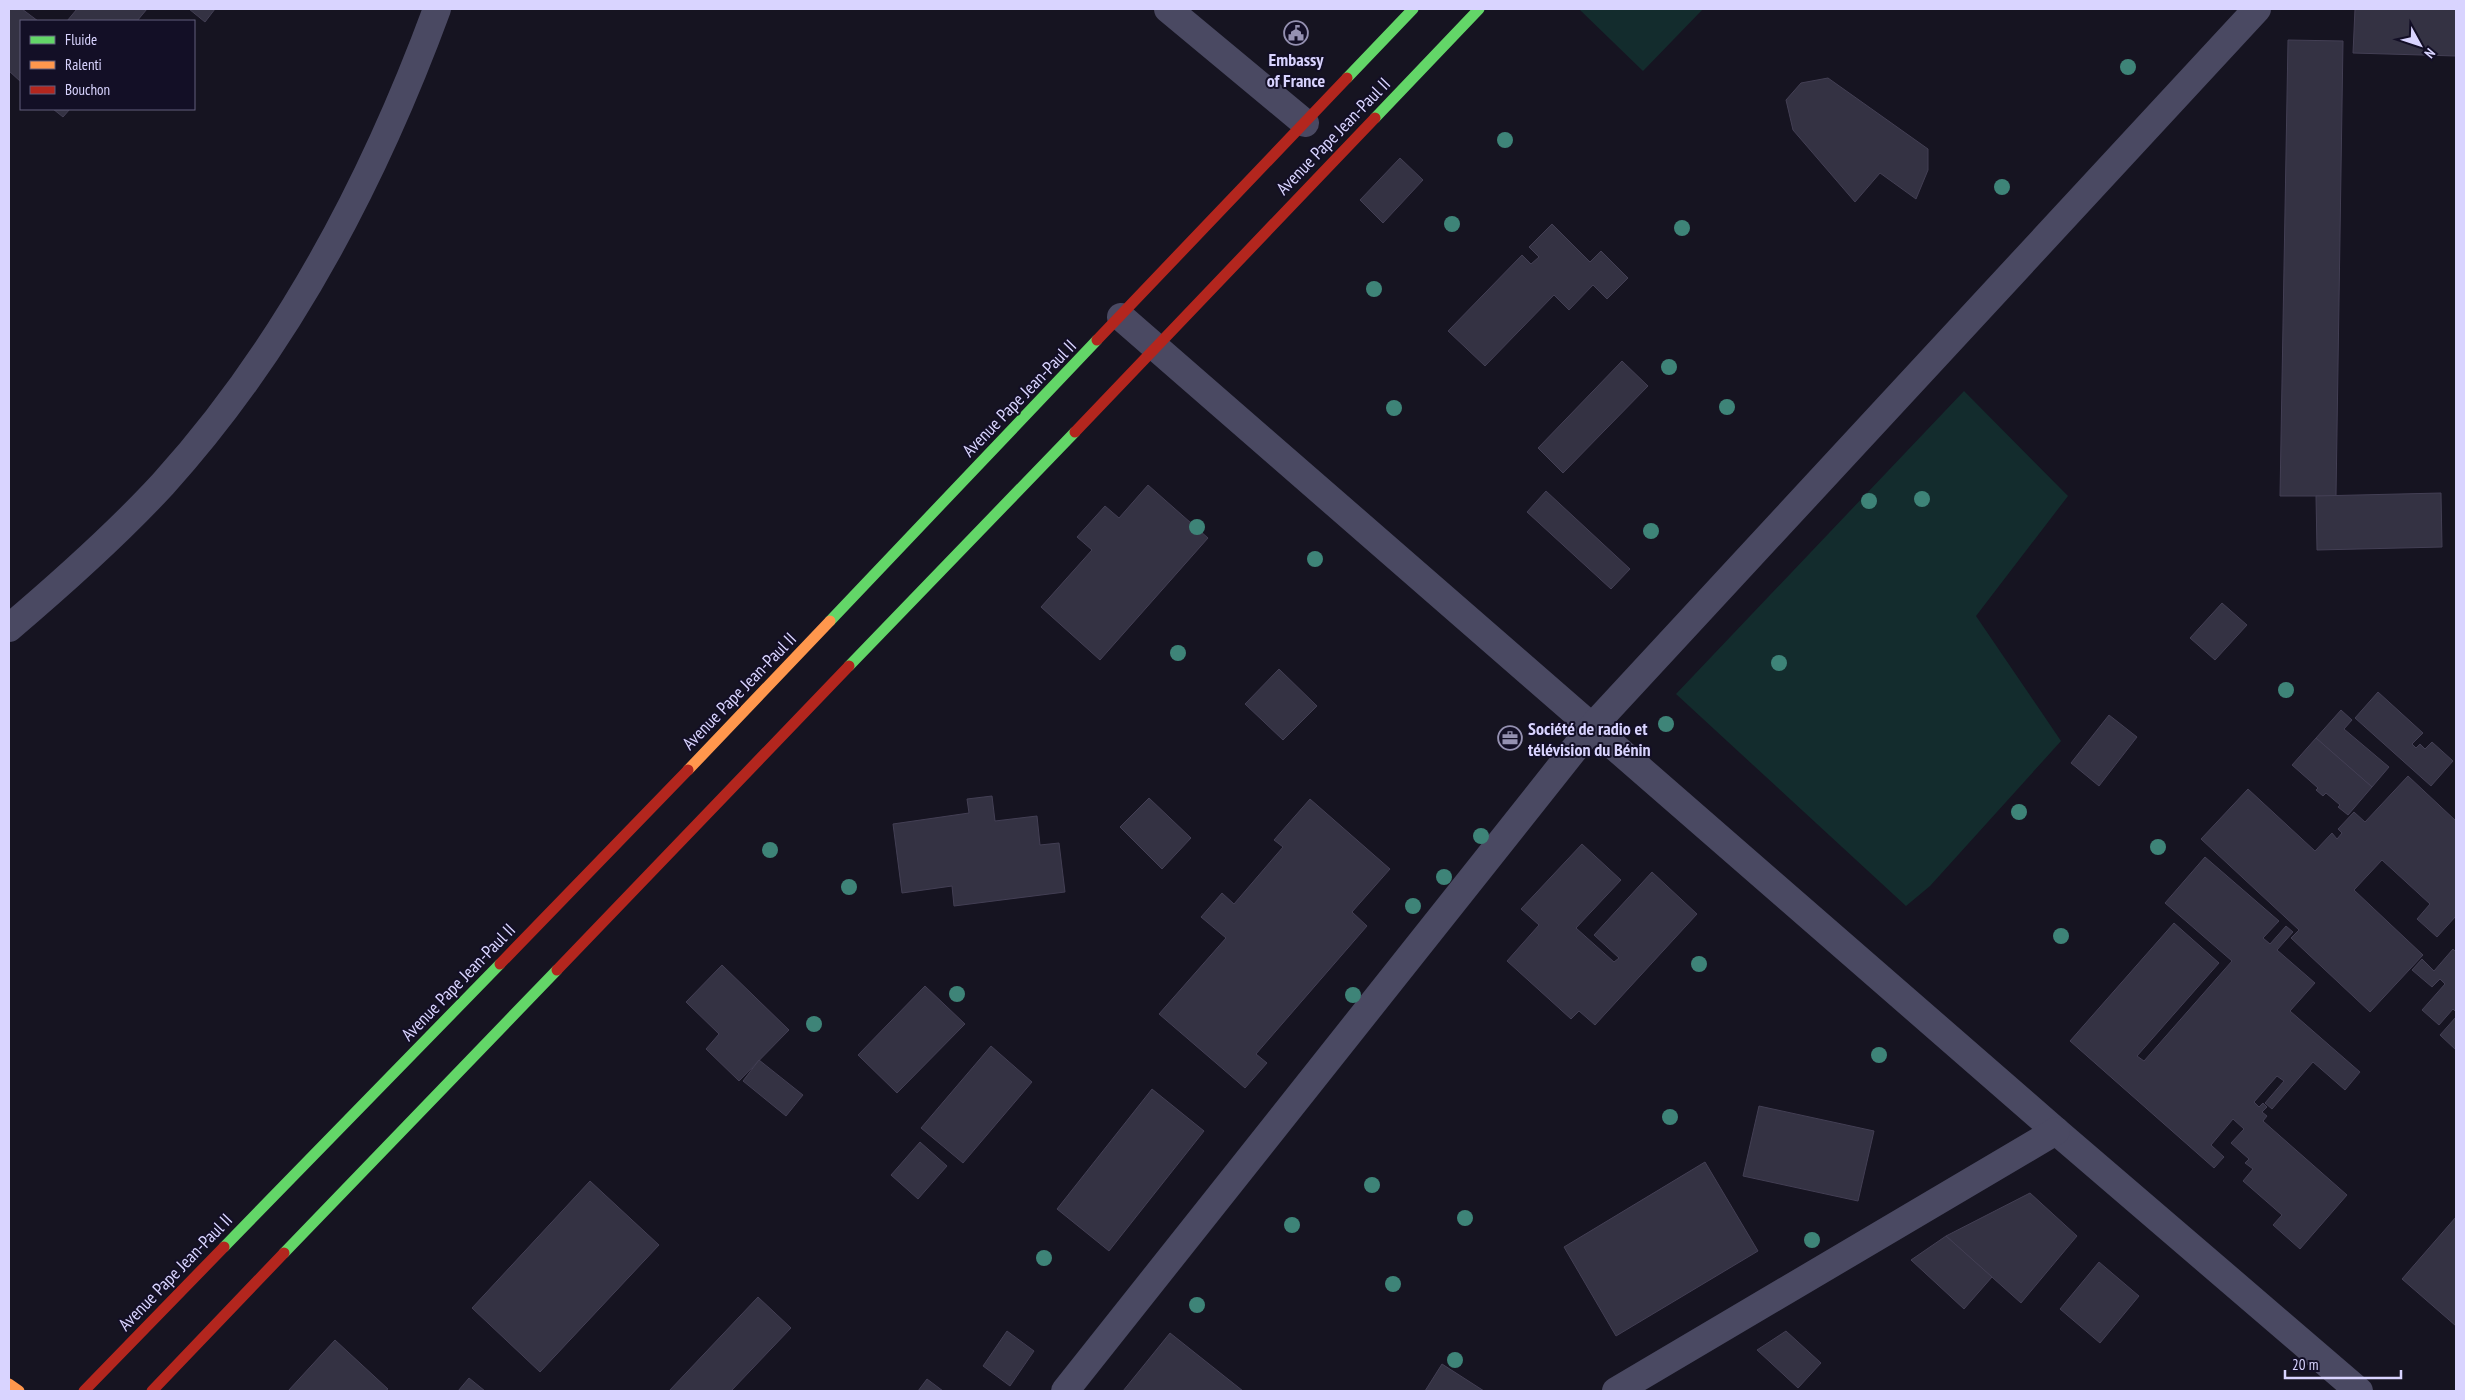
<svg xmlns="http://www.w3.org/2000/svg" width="2465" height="1400" font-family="'PT Sans Narrow',sans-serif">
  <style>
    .green { fill: #132c2d }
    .building { fill: #343243; stroke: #433f54 }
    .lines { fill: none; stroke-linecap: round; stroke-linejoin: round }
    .street { stroke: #4a4962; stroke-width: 28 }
    .fast { stroke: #63d668; stroke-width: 11 }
    .slow { stroke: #ff974d; stroke-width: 11 }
    .jam { stroke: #b3261e; stroke-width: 11 }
    .tree { fill: #3e8478 }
    .labels { text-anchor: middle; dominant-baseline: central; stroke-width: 4; stroke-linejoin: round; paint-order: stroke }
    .poi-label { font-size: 18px; font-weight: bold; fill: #d9d4ff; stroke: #130f26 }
    .street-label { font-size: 18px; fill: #d9d4ff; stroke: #130f26 }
  </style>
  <rect width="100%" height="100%" fill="#161421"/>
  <g class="green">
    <polygon points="1579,9 1703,9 1643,71"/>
    <polygon points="1964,391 2068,496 1976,616 2061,741 1930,886 1906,906 1676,694"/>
  </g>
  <g class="building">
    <polygon points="9,9 22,9 38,21 21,21 21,82 9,71"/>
    <polygon points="77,9 147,9 137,21 67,21"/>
    <polygon points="189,9 215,9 205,22"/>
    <polygon points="2355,9 2456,9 2456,56 2353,53"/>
    <polygon points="2288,40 2343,41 2336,496 2280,496"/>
    <polygon points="1828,78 1928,149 1928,170 1916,199 1880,173 1855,202 1793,130 1786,100 1801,83"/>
    <polygon points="53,109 70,109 63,117"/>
    <polygon points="1400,158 1423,180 1383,223 1360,200"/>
    <polygon points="1552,224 1590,262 1601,251 1628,278 1607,299 1593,285 1569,310 1554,295 1485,366 1448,331 1522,255 1531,264 1539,257 1529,247"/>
    <polygon points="1622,361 1648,386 1563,473 1538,448"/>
    <polygon points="1148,485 1208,538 1100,660 1041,607 1092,550 1077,537 1105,506 1119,518"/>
    <polygon points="1546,491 1630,569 1611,589 1527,512"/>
    <polygon points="2441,493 2442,547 2317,550 2316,496"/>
    <polygon points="2222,603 2247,625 2215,660 2190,638"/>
    <polygon points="1279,669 1317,706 1283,740 1245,704"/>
    <polygon points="2378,692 2423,733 2412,744 2416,748 2420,744 2425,749 2432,742 2453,761 2431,786 2355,718"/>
    <polygon points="2341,710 2352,720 2344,729 2389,767 2372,787 2316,738"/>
    <polygon points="2109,715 2137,737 2099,786 2071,763"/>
    <polygon points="2316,738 2372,787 2348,815 2338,807 2340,805 2326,793 2323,796 2316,790 2318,788 2292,765"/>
    <polygon points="2408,776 2456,821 2456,916 2437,937 2417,919 2430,904 2382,860 2354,890 2423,955 2370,1012 2291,938 2299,930 2201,839 2248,789 2315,851 2332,833 2337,839 2342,833 2338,829 2354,812 2365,822"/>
    <polygon points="992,796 995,821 1037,816 1040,845 1059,843 1065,892 954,906 952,886 902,893 893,824 969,813 967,799"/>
    <polygon points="1149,798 1191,838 1162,869 1120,827"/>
    <polygon points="1310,799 1390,869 1352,912 1367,926 1256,1054 1267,1063 1245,1088 1159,1014 1226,938 1201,917 1222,893 1234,904 1283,847 1274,840"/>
    <polygon points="1582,844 1621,880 1576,928 1614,962 1619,958 1594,935 1652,872 1697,914 1595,1025 1579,1011 1571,1019 1507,961 1539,925 1521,909"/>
    <polygon points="2205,857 2279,921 2263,938 2270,944 2286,926 2293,932 2277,950 2315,983 2290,1011 2360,1072 2345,1090 2313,1062 2272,1109 2265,1103 2284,1081 2277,1076 2254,1102 2259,1107 2263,1103 2267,1107 2262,1112 2267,1116 2263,1121 2347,1195 2300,1249 2273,1225 2282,1215 2243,1181 2253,1169 2245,1163 2249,1159 2231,1143 2244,1129 2233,1119 2211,1145 2224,1157 2214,1168 2070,1041 2174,923 2219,963 2137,1056 2144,1061 2232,961 2165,903"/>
    <polygon points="2453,949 2456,952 2456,1012 2453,1009 2439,1025 2422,1010 2445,984 2440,979 2432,987 2412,970 2422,959 2434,971"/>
    <polygon points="722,965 789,1030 739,1081 706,1049 719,1034 686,1002"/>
    <polygon points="925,986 965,1024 897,1093 858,1055"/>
    <polygon points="2456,1017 2456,1050 2440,1035"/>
    <polygon points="991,1046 1032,1082 963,1163 921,1128"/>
    <polygon points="759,1060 803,1095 786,1116 743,1081"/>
    <polygon points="1152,1089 1204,1131 1109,1251 1057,1209"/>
    <polygon points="1759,1106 1874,1131 1858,1201 1743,1176"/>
    <polygon points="920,1142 947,1166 918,1199 891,1175"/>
    <polygon points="1705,1162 1758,1251 1616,1336 1564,1247"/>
    <polygon points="590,1181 659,1245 540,1372 472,1308"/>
    <polygon points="2030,1193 2077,1236 2021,1303 1946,1236"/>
    <polygon points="2456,1217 2456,1326 2402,1279"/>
    <polygon points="1946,1236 1992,1277 1964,1309 1911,1260"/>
    <polygon points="2099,1262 2139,1296 2100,1343 2060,1309"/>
    <polygon points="758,1297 791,1328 731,1391 669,1391"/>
    <polygon points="1007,1331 1034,1351 1010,1386 983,1366"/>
    <polygon points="1786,1331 1821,1363 1798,1388 1757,1350"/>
    <polygon points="1170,1333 1243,1391 1123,1391"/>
    <polygon points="335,1340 388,1389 385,1391 288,1391"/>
    <polygon points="1442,1364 1484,1391 1425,1391"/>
    <polygon points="469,1378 485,1391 458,1391"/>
    <polygon points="927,1379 943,1391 918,1391"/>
  </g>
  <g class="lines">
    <g class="street">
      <polyline points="1168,9 1305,123"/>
      <polyline points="1121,317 2056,1131 2359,1391"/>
      <path d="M9,628C62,583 115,536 163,484C286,348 374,180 437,9"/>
      <polyline points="1065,1391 1592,727 2257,9"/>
      <polyline points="1616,1391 2056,1131"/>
    </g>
    <g class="fast">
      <polyline points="1347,78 1413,9"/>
      <polyline points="1375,118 1479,9"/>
      <polyline points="830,621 1097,340"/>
      <polyline points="849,666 1075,432"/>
      <polyline points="224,1247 500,964"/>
      <polyline points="284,1253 557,970"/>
    </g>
    <g class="slow">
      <polyline points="688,770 830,621"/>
      <polyline points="9,1384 19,1391"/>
    </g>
    <g class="jam">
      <polyline points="1097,340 1347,78"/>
      <polyline points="1075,432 1375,118"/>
      <polyline points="500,964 688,770"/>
      <polyline points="557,970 849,666"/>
      <polyline points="84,1391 224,1247"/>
      <polyline points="152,1391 284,1253"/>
    </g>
  </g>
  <g class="tree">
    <circle cx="2128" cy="67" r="8"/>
    <circle cx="1505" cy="140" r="8"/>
    <circle cx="2002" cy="187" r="8"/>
    <circle cx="1452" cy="224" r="8"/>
    <circle cx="1682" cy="228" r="8"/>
    <circle cx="1374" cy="289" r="8"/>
    <circle cx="1669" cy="367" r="8"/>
    <circle cx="1727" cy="407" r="8"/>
    <circle cx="1394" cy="408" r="8"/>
    <circle cx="1922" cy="499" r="8"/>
    <circle cx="1869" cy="501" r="8"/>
    <circle cx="1197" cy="527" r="8"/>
    <circle cx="1651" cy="531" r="8"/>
    <circle cx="1315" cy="559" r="8"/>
    <circle cx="1178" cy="653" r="8"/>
    <circle cx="1779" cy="663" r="8"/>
    <circle cx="2286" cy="690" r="8"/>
    <circle cx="1666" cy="724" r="8"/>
    <circle cx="2019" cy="812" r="8"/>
    <circle cx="1481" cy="836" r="8"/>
    <circle cx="2158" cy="847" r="8"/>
    <circle cx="770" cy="850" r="8"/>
    <circle cx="1444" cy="877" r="8"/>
    <circle cx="849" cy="887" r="8"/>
    <circle cx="1413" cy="906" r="8"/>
    <circle cx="2061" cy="936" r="8"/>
    <circle cx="1699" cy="964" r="8"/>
    <circle cx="957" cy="994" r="8"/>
    <circle cx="1353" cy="995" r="8"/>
    <circle cx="814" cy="1024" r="8"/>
    <circle cx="1879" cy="1055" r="8"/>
    <circle cx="1670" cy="1117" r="8"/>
    <circle cx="1372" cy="1185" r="8"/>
    <circle cx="1465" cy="1218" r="8"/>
    <circle cx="1292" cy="1225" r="8"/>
    <circle cx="1812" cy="1240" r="8"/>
    <circle cx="1044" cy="1258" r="8"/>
    <circle cx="1393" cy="1284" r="8"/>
    <circle cx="1197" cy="1305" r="8"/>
    <circle cx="1455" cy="1360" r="8"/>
  </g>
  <defs>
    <g id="civic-ring" transform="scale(1.25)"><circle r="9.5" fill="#130f26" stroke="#9591b1" stroke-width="1.5"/><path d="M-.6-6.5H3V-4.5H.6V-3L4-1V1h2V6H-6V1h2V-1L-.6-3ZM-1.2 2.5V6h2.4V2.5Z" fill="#9591b1"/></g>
    <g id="office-ring" transform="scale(1.25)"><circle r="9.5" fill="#130f26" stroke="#9591b1" stroke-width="1.5"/><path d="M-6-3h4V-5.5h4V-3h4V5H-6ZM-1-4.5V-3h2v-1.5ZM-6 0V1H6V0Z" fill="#9591b1"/></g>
  </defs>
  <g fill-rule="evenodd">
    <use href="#civic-ring" x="1296" y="33"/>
    <use href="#office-ring" x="1510" y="738"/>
  </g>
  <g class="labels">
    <g class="poi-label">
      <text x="1296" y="59">Embassy<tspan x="1296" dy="21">of France</tspan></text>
      <text x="1528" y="728" text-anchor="start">Société de radio et<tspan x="1528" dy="21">télévision du Bénin</tspan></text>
    </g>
    <g class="street-label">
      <text transform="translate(1333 136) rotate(-46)">Avenue Pape Jean-Paul II</text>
      <text transform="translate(1019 398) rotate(-46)">Avenue Pape Jean-Paul II</text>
      <text transform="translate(739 691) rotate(-46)">Avenue Pape Jean-Paul II</text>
      <text transform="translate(458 982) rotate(-46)">Avenue Pape Jean-Paul II</text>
      <text transform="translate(175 1272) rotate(-46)">Avenue Pape Jean-Paul II</text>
    </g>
  </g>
  <rect width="2465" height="1400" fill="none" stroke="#d9d4ff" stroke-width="20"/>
  <rect x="20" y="20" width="175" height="90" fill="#130f26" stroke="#625e7d"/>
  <rect x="30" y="36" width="25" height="8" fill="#63d668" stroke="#625e7d"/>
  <text x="65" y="45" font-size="15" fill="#d9d4ff">Fluide</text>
  <rect x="30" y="61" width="25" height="8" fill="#ff974d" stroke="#625e7d"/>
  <text x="65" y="70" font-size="15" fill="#d9d4ff">Ralenti</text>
  <rect x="30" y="86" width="25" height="8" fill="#b3261e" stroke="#625e7d"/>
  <text x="65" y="95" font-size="15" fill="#d9d4ff">Bouchon</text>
  <g transform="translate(2420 45) rotate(130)" stroke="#130f26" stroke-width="4" paint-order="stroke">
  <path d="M0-4L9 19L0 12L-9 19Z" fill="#d9d4ff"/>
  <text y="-8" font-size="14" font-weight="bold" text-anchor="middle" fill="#d9d4ff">N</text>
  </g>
  <path d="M2285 1370v8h116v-8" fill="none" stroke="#d9d4ff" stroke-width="2.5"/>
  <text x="2292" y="1370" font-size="15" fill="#d9d4ff" stroke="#130f26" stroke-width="4" paint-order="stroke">20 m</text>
</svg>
